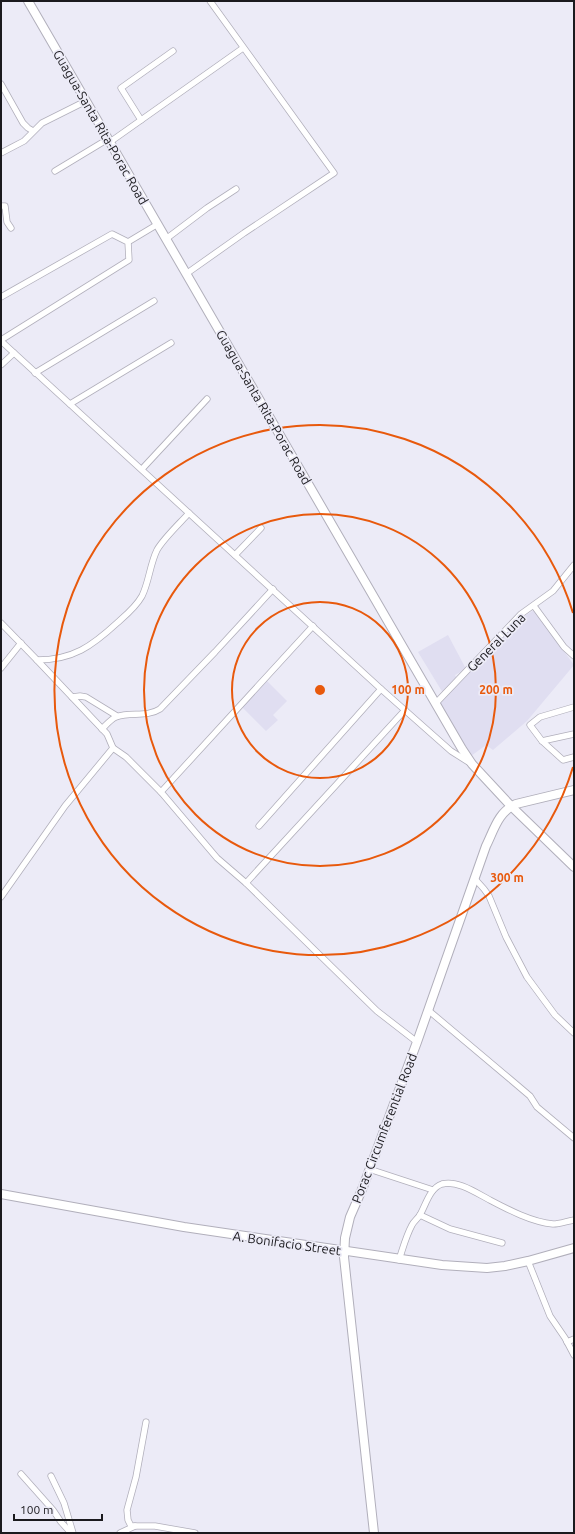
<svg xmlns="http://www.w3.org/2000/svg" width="575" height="1534" font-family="Ubuntu,sans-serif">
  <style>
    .built { fill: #e0def1 }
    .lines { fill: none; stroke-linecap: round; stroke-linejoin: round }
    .street-casing { stroke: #b1afbb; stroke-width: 7 }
    .secondary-casing { stroke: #b1afbb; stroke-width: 10 }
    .primary-casing { stroke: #b1afbb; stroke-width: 10 }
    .street { stroke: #fff; stroke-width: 5.5 }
    .secondary { stroke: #fff; stroke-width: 8 }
    .primary { stroke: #fff; stroke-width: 8 }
    .ring { fill: none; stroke: #e8590c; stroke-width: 2 }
    .labels { text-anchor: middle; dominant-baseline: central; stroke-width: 3.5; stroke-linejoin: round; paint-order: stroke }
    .street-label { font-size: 13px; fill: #1b1a1e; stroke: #ecebf7 }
    .centre { fill: #e8590c; stroke: #ecebf7; stroke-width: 2 }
    .ring-label { font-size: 12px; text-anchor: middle; font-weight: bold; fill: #e8590c; stroke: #ecebf7; stroke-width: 3.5; stroke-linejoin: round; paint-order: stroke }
  </style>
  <rect width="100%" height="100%" fill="#ecebf7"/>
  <g class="built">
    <polygon points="534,610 574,665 527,721 493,750 486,745 471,756 440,703 517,621"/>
    <polygon points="448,635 466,669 455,675 457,679 443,693 418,652"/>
    <polygon points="267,681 287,701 273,715 278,720 266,731 242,707"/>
  </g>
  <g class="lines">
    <g class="street-casing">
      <g id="street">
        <polyline points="1,84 23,123 28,128 33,131"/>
        <polyline points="141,120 121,88 173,51"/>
        <polyline points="110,142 243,48"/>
        <polyline points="1,153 24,141 42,123 86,101"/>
        <polyline points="55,171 108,139"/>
        <polyline points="1,206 5,206 7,222 11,228"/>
        <polyline points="166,239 207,208 236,189"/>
        <polyline points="128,242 158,224"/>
        <polyline points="186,274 244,233 334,173 210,1"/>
        <polyline points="1,297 112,234 128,242 129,260 1,340"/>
        <polyline points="1,341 381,689 451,751 470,763"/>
        <polyline points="1,365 14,353"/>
        <polyline points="35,373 154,301"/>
        <polyline points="70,404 171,343"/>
        <polyline points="142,469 207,399"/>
        <polyline points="235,555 261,528"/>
        <polyline points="534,606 564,647 574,656"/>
        <path d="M1,623L37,660C73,660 92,646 117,623C126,615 136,607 142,596C149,582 150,564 157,550C163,539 180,523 189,513"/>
        <polyline points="313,626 161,792 217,858 246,883 377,1011 417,1042"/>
        <polyline points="37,660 107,734 113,748 126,757 161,792"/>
        <polyline points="1,668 21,643"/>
        <polyline points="72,697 80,696 86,697 117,716"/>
        <polyline points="436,703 521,614 553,591 574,565"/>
        <polyline points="574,707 540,717 530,725 542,741 563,760 574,757"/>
        <path d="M102,729C106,725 111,719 116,717C130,711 146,718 160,709L215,652L273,589"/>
        <polyline points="542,741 574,734"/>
        <polyline points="259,826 381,689"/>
        <polyline points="475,879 484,889 489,896 506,937 527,977 555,1015 574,1033"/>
        <polyline points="246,883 405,710"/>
        <polyline points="1,897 65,806 113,748"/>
        <polyline points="428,1010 510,1079 530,1096 537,1107 574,1138"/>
        <polyline points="369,1169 433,1190"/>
        <polyline points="420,1215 450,1229 502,1243"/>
        <path d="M399,1260C403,1248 406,1236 412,1225C414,1221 419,1218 421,1213C426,1204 430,1188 442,1184C457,1180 475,1192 488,1199C507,1209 531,1222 553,1224C560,1224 567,1221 574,1220"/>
        <polyline points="528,1261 550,1316 565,1338 574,1355"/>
        <polyline points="567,1342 574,1339"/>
        <polyline points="21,1474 53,1510 61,1522 71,1533"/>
        <polyline points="51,1476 64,1503 73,1533"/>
        <polyline points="135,1526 131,1526 128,1520 127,1510 136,1477 146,1422"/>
        <polyline points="120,1533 135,1526 155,1526 195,1533"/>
      </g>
    </g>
    <g class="secondary-casing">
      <g id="secondary">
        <polyline points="28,1 462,749 472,764 511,806 574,867"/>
        <polyline points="1,1194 184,1227 442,1265 487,1268 505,1266 528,1261 574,1248"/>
      </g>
    </g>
    <g class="primary-casing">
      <path id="primary" d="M374,1533L344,1257L345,1238L350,1217L363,1187L417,1042L486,846C494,830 498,812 516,804L574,790"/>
    </g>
    <use href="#street" class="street"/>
    <use href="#secondary" class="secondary"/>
    <use href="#primary" class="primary"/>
  </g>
  <g class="ring">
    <circle cx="320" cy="690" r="88"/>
    <circle cx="320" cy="690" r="176"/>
    <path d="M573 767A265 265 0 1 1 573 613"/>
  </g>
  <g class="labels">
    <g class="street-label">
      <text transform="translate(101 127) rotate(60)">Guagua-Santa Rita-Porac Road</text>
      <text transform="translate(264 407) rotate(60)">Guagua-Santa Rita-Porac Road</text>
      <text transform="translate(496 642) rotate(-45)">General Luna</text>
      <text transform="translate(384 1128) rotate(-69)">Porac Circumferential Road</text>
      <text transform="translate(287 1243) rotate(8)">A. Bonifacio Street</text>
    </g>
  </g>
  <circle cx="320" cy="690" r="6" class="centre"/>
  <g class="ring-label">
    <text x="408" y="694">100 m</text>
    <text x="496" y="694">200 m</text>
    <text x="507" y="882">300 m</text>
  </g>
  <rect width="575" height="1534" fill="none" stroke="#1b1a1e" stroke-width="4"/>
  <path d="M14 1514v6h88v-6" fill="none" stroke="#1b1a1e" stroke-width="2"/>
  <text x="20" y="1514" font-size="12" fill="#1b1a1e" stroke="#ecebf7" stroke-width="3" paint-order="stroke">100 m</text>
</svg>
